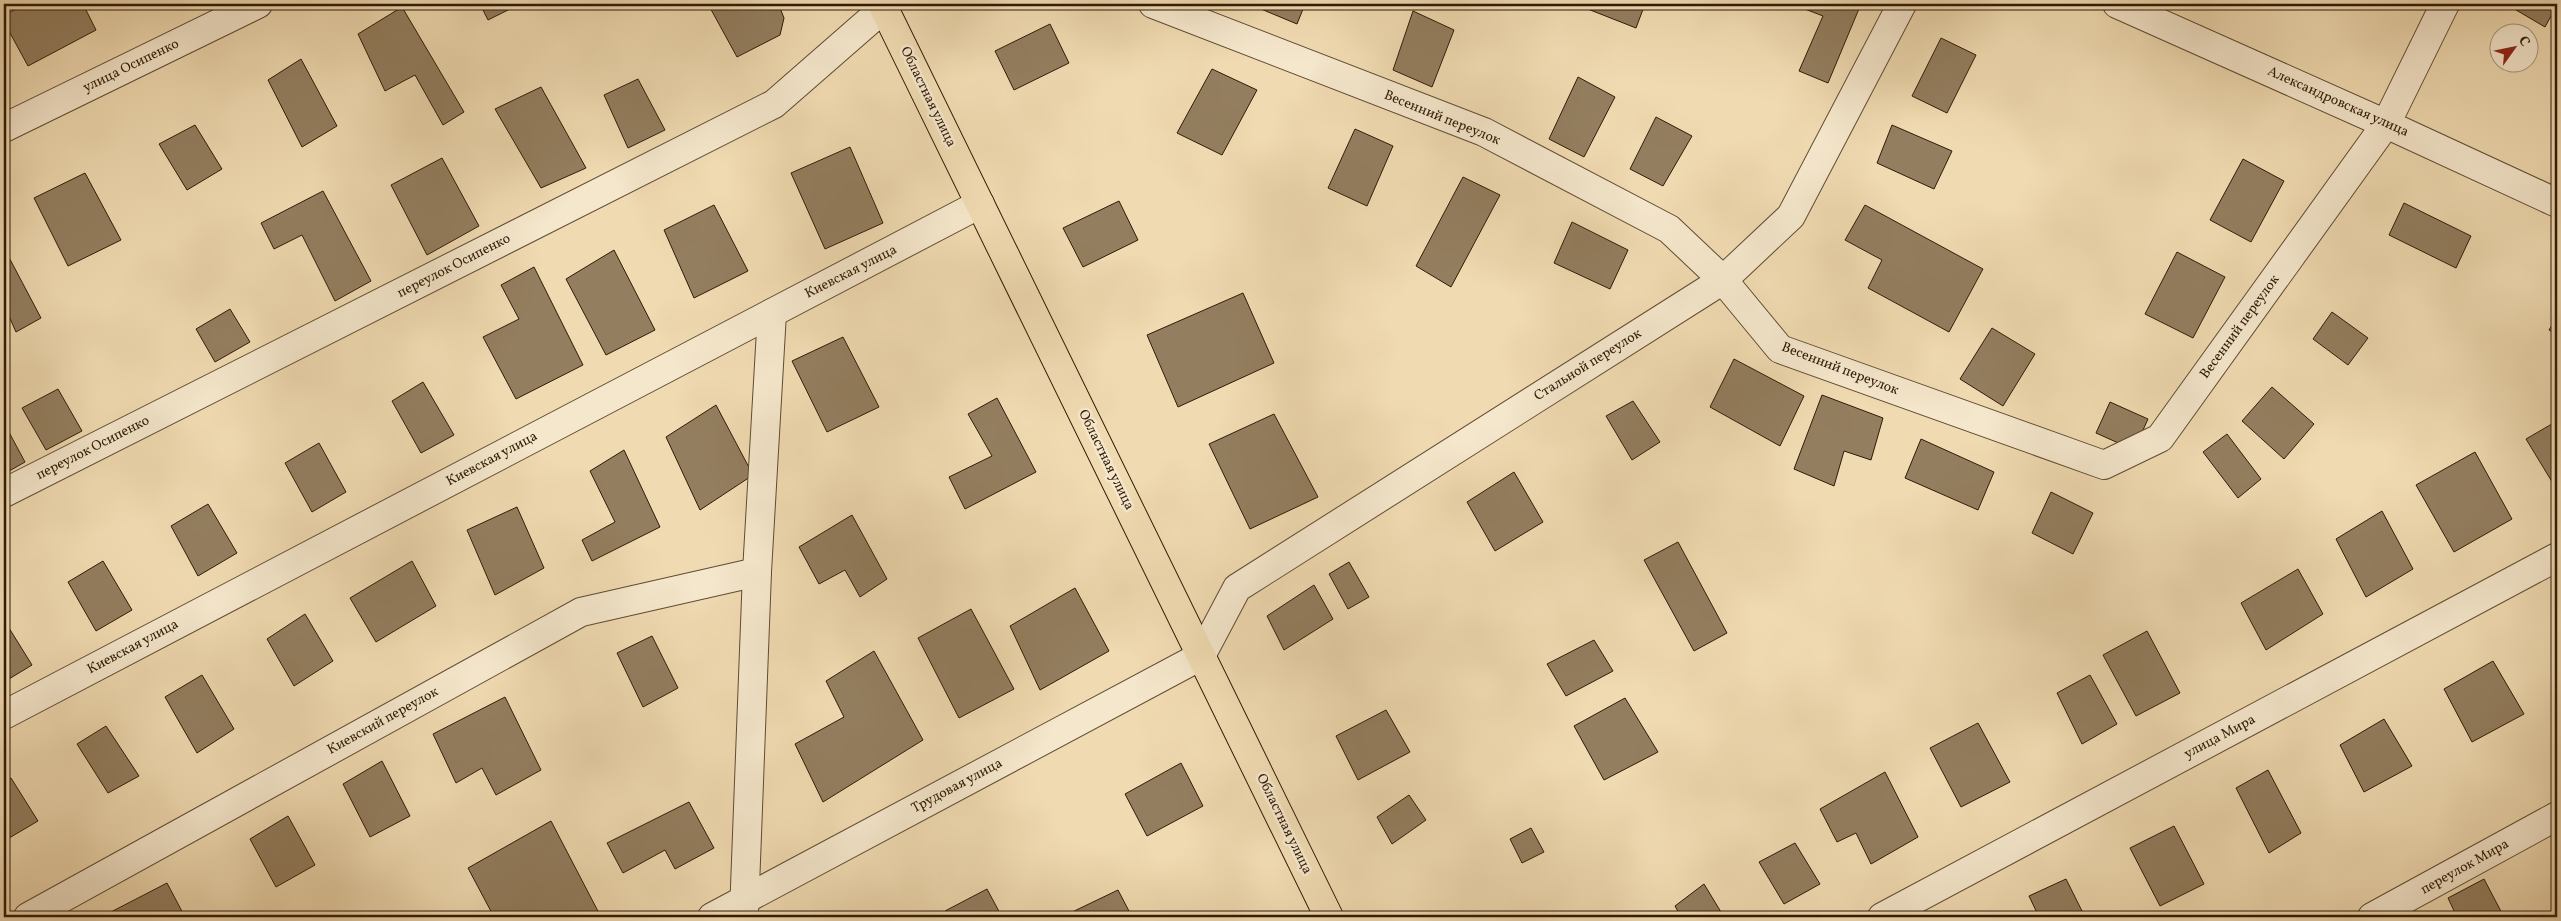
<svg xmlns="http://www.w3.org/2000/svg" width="2561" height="921" font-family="Vollkorn,serif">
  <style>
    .building { fill: #937e5f; stroke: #2f1b07 }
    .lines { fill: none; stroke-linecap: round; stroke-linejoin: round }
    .minor-casing { stroke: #5f4b32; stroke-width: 30 }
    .major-casing { stroke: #2f1b07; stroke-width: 30 }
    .minor { stroke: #f5e7cc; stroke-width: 28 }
    .major { stroke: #f0dab1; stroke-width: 28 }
    .labels { text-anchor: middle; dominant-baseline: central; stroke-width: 5; stroke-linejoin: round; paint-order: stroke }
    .street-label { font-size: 14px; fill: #2f1b07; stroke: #f5e7cc }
  </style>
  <rect width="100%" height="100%" fill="#f0dab1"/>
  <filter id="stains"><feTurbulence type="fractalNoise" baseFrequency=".004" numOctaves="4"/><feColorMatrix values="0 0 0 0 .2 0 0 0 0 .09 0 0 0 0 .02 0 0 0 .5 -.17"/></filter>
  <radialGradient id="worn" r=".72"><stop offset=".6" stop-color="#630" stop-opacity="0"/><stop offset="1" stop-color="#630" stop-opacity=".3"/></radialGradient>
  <g class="building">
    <polygon points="26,4 83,4 96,30 28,66 4,22 4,15"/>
    <polygon points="480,4 520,4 488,20"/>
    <polygon points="708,4 769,4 780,8 784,18 780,35 737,57"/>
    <polygon points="1263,4 1305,4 1297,24 1261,9"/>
    <polygon points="1575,4 1645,4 1636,28"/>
    <polygon points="1798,4 1861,4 1828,83 1799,71 1823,16 1797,6"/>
    <polygon points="2513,4 2557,4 2557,5 2545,27 2511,7"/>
    <polygon points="402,7 464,112 443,125 415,75 385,91 358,34"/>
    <polygon points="1413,11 1454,30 1432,87 1393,70"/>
    <polygon points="1050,24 1069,63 1014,90 995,51"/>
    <polygon points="1941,38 1976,55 1947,113 1912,96"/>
    <polygon points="301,59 337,126 302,147 268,80"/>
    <polygon points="1212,69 1257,90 1222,155 1177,133"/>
    <polygon points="1578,77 1615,97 1584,157 1549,139"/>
    <polygon points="638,79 665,130 628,148 604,95"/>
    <polygon points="541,87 586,168 541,188 495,109"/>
    <polygon points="1656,117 1692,136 1663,186 1630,169"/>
    <polygon points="195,125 222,169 187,190 159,144"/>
    <polygon points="1892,125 1952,151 1934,189 1877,163"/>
    <polygon points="1355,129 1393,146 1367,206 1328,188"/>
    <polygon points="850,147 883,223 825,249 791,173"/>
    <polygon points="442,158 479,226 427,255 391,185"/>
    <polygon points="2243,159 2284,181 2251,242 2210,220"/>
    <polygon points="85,173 121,240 68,266 34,198"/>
    <polygon points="1463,177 1500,195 1451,287 1416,266"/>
    <polygon points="323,191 371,281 335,301 302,235 274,249 261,223"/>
    <polygon points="1119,201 1138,240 1083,267 1063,228"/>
    <polygon points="2404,203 2471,236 2456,268 2389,235"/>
    <polygon points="714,205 748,271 694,298 664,230"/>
    <polygon points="1865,205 1983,269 1949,332 1868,288 1882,260 1845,240"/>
    <polygon points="1572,222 1628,250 1610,289 1554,263"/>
    <polygon points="4,248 41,318 16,332 4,305"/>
    <polygon points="614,250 655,330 606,355 566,279"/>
    <polygon points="2177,252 2225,277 2193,338 2145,314"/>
    <polygon points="534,267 583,365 516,399 483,337 519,319 501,285"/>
    <polygon points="1243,293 1274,363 1178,407 1147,335"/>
    <polygon points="230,309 250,342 215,362 196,329"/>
    <polygon points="2332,312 2368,338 2348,365 2313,339"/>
    <polygon points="2557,317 2557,335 2549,330"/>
    <polygon points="1992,328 2035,354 2003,406 1960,379"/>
    <polygon points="843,337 879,407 827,432 792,361"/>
    <polygon points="1734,359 1804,396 1780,446 1710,407"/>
    <polygon points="423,382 454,435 421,453 392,401"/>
    <polygon points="2272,387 2314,424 2284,459 2242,421"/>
    <polygon points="58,389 82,431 46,450 22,408"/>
    <polygon points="1822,395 1883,418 1871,460 1844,451 1834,486 1794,469"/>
    <polygon points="997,398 1036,472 965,509 949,477 992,456 968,414"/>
    <polygon points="1633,401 1660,442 1632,460 1606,416"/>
    <polygon points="2110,402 2148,419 2134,450 2096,433"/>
    <polygon points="716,405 753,475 700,510 666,437"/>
    <polygon points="1274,414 1318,497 1250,529 1209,444"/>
    <polygon points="2557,421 2557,490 2526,439"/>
    <polygon points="4,423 25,462 4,474"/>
    <polygon points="2227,434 2261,479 2238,498 2203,452"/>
    <polygon points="1921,439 1994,472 1978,510 1905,478"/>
    <polygon points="319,443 346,492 312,512 285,463"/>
    <polygon points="624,450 660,527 592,561 582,540 615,522 590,471"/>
    <polygon points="2475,452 2512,519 2454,552 2416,485"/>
    <polygon points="1514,472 1543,522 1495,551 1467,502"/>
    <polygon points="2051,492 2093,513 2073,554 2032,533"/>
    <polygon points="208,504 237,553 198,576 171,526"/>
    <polygon points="517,507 544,568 495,595 467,530"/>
    <polygon points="2382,511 2413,569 2366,597 2336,539"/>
    <polygon points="852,515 887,579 860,597 845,570 819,584 799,547"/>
    <polygon points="1678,542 1727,633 1694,651 1644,560"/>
    <polygon points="103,561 132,610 96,631 68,582"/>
    <polygon points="412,561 436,606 376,642 350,598"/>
    <polygon points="1349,562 1369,597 1348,609 1329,574"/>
    <polygon points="2298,569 2323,614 2266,650 2241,603"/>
    <polygon points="1314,585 1333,619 1284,650 1267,616"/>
    <polygon points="1075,588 1109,651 1040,690 1010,626"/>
    <polygon points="971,609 1014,689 959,718 918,638"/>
    <polygon points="305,614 333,661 294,686 267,639"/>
    <polygon points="4,620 32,665 4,682"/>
    <polygon points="2147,631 2180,693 2136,716 2103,655"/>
    <polygon points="652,636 678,688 643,707 617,653"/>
    <polygon points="1594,640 1613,671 1566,696 1547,664"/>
    <polygon points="874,651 923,740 823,802 795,744 844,717 826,681"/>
    <polygon points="2493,661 2524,714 2472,742 2444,689"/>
    <polygon points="202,675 234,729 197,753 165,697"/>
    <polygon points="2090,675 2117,724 2082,744 2057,693"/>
    <polygon points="505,697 541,770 496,795 482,768 456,783 433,734"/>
    <polygon points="1625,698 1658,752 1604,780 1574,726"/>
    <polygon points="1386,710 1410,752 1358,780 1336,736"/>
    <polygon points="2384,719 2412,766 2364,792 2340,745"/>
    <polygon points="1978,723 2010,782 1961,807 1930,748"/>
    <polygon points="106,726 139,776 108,793 77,744"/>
    <polygon points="382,761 410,816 370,837 343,784"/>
    <polygon points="1181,763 1203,806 1147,836 1125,794"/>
    <polygon points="2268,770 2301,833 2269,853 2236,788"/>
    <polygon points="1885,772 1918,837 1871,864 1856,833 1837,842 1820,809"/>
    <polygon points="11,778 38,821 4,841 4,782"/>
    <polygon points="1409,795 1426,820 1392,844 1377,817"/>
    <polygon points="689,802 714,848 675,869 665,850 623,873 607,843"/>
    <polygon points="288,816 315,865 276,887 250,839"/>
    <polygon points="551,821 601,917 494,917 468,868"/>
    <polygon points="2174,826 2204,884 2160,906 2130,848"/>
    <polygon points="1531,828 1544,852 1522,863 1510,839"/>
    <polygon points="1795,843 1820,884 1784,904 1759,862"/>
    <polygon points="2066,879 2085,917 2039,917 2029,896"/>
    <polygon points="2484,879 2504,917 2457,917 2448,898"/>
    <polygon points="167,883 185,917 109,917 107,914"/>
    <polygon points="1704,884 1724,917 1681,917 1675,906"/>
    <polygon points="987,889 1002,917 948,917 945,911"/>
    <polygon points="1118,890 1130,913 1122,917 1070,917 1068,914"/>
  </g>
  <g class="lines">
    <g class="minor-casing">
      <g id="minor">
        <polyline points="1153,4 1484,132 1669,229 1723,280 1780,349 2104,465 2160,438 2386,124 2445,4"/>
        <polyline points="2117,4 2386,124 2557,203"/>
        <polyline points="4,128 258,4"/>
        <polyline points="4,493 774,104 884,8 885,4"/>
        <polyline points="4,715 980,204"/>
        <polyline points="744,913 757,572 772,313"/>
        <polyline points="28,917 581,612 757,572"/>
        <polyline points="712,917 1201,656 1237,588 1723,280 1791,216 1902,4"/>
        <polyline points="1882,917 2557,557"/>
        <polyline points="2372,917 2557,816"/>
      </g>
    </g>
    <g class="major-casing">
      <polyline id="major" points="882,4 1329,917"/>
    </g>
    <use href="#minor" class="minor"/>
    <use href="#major" class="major"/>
  </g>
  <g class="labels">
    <g class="street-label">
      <text transform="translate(131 66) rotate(-26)">улица Осипенко</text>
      <text transform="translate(928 97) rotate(64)">Областная улица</text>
      <text transform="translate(2338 102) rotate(24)">Александровская улица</text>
      <text transform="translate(1442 118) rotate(22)">Весенний переулок</text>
      <text transform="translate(454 266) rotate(-27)">переулок Осипенко</text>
      <text transform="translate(851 272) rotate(-27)">Киевская улица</text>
      <text transform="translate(2240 327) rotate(-54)">Весенний переулок</text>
      <text transform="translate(1588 365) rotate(-32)">Стальной переулок</text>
      <text transform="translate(1840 369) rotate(21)">Весенний переулок</text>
      <text transform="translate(93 448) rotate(-27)">переулок Осипенко</text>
      <text transform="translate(492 459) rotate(-28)">Киевская улица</text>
      <text transform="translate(1106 460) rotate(64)">Областная улица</text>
      <text transform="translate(133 647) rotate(-28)">Киевская улица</text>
      <text transform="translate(383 721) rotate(-29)">Киевский переулок</text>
      <text transform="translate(2220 737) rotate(-28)">улица Мира</text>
      <text transform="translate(957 786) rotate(-28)">Трудовая улица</text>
      <text transform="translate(1284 824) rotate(64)">Областная улица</text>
      <text transform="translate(2465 867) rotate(-29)">переулок Мира</text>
    </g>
  </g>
  <rect width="2561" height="921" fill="none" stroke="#f0dab1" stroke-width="20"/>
  <rect x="5" y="5" width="2551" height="911" fill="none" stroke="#2f1b07" stroke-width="2.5"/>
  <rect x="10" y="10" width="2541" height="901" fill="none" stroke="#2f1b07"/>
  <g transform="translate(2514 48) rotate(57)"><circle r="24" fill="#f5e7cc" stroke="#a6957d"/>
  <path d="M0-4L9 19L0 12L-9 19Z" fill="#8f2418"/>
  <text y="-8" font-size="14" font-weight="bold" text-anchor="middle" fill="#2f1b07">С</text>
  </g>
  <rect width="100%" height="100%" filter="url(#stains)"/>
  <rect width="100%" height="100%" fill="url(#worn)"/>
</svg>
